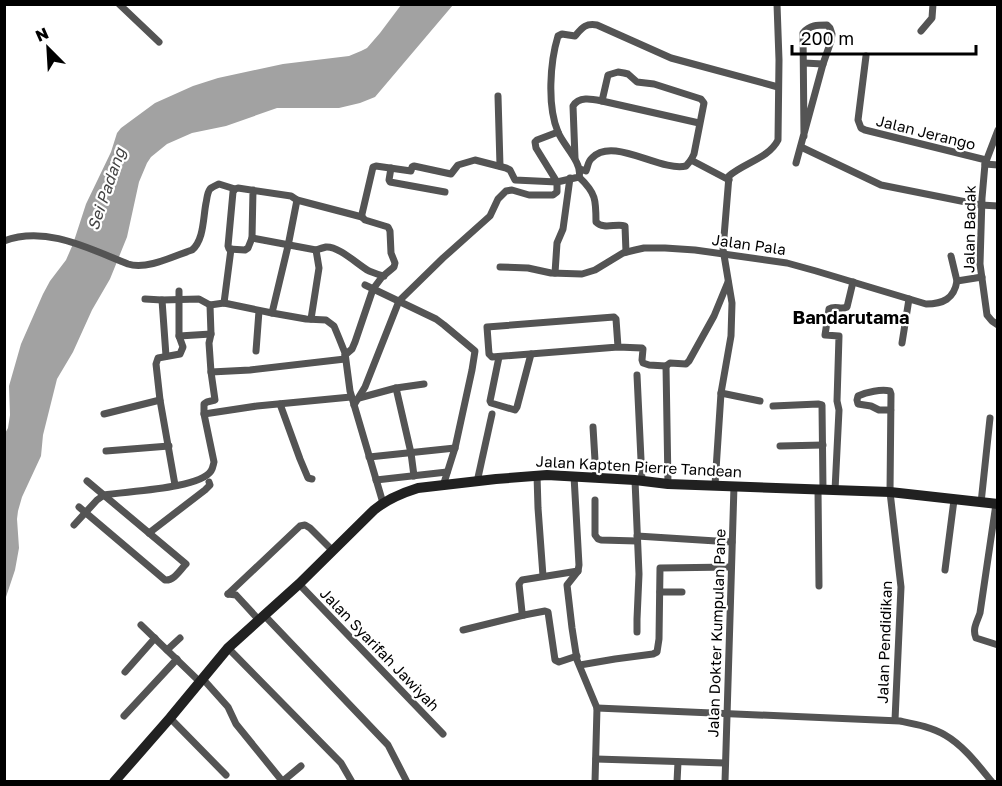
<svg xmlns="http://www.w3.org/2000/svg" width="1002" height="786" font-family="'Golos Text',sans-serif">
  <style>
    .water { fill: #a2a2a2 }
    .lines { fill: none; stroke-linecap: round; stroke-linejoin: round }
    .street { stroke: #545454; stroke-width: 7 }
    .secondary { stroke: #212121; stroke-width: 10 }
    .labels { text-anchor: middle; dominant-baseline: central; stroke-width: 4.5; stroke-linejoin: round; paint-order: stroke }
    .street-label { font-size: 15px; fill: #000; stroke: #fff }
    .water-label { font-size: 16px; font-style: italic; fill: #434343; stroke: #fff }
    .quarter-label { font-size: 18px; font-weight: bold; fill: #000; stroke: #fff }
  </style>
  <rect width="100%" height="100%" fill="#fff"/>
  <polygon class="water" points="401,5 453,5 375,97 360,103 339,108 277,108 226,126 192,133 167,144 151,157 147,163 139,182 127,237 110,279 92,310 73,352 57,379 43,435 41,456 22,497 18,511 17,519 19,548 15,570 5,600 4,435 8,428 10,415 9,386 21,344 43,294 50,281 66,260 73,244 86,204 111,152 117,133 121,128 155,103 193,86 218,78 283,64 349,56 361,51 367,48 380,33"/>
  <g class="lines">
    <g class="street">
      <polyline points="119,4 159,42"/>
      <polyline points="921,31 932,18 933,4"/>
      <polyline points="866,56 858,120 861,128 865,130 986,160"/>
      <polyline points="804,63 823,64"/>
      <polyline points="498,96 500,166"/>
      <polyline points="998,130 985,164 982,198 980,264 987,315 992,321 998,325"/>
      <polyline points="801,147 881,185 981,205 998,206"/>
      <path d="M575,158L573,106C579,96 592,99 602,101L699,123"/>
      <polyline points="691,160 729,180"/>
      <path d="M796,163L823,64L831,41L832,34L830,28L827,25C817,25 810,25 803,33L804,136"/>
      <polyline points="985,164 998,165"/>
      <polyline points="391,168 389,180 390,182 445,192"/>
      <path d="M580,169L586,171C588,166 588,161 592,158C613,136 660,172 686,166L691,160L694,154L704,103L701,99L654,84L637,82L628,74L624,73L618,72L608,75L602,101"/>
      <path d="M579,177C596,193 596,200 596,222C604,230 616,223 625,226L626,252"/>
      <polyline points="253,190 252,238 248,248 245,250 229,249 228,246 233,192 235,189 238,188 291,196 297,200 362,217"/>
      <path d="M252,238L316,250C319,249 322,248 326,247C339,246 358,265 369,271C374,273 379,275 384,276"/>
      <path d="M4,241C46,225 90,249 128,264C147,270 174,256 192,250C204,240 203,218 206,203C207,199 207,193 210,189C212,187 217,185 219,184L235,189"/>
      <polyline points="951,256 957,281"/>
      <path d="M500,267L528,268L551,273L582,274L595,270L623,253L635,250L644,248H665L695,250L787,263L816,271L926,304C943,304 954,299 957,281L982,277"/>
      <polyline points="555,273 557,243 563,229 570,178"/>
      <polyline points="365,285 436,319 444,325 475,351 472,370 455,448 443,486"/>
      <polyline points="145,299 162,300 199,299 210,305 224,303 272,313 306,319 326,320 334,326 339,338 345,353 350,391 383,503"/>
      <polyline points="162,300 166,356"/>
      <polyline points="224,303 231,249"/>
      <polyline points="272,313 288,246 297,200"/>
      <polyline points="311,319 319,268 316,250"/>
      <polyline points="179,336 211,334"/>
      <polyline points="902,343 909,299"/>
      <polyline points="618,347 616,319 614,317 487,327 489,354 492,357 618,347 642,348 643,349 642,360 643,363 649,365 666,366 670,363 686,364 689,361 714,316 728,282"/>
      <polyline points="256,351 259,311"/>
      <polyline points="345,355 352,349 355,342 373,289 382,277 394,267 395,263 391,253 390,231 388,227 365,220 362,217 362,214 373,167 376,166 411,171 412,167 414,166 451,174 458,165 475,160 506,168 510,170 515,180 557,182 536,148 535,142 537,140 558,132"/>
      <polyline points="499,357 490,401 491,403 515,410 517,407 531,354"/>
      <polyline points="666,366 668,484"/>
      <polyline points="211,372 250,370 345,359"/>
      <polyline points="637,375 642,481"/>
      <polyline points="396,388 411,453 414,476"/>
      <polyline points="721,393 760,401"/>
      <polyline points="359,398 396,388 424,384"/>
      <polyline points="280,404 300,459 308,478 312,479"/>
      <path d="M354,405L365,387L399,301L443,258L490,216L498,199L506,191L512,190L529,195H553L557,192V182L579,177C583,163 563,145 558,132C547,106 550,62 558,36L562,34L575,36C582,28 585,23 597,25L671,58L778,87"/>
      <polyline points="773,406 818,404 822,405 823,490"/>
      <path d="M891,410H879L871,406L858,404L857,400L858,396C867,392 881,389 890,391L891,394L890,492L901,587L895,720"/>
      <polyline points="104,414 160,400"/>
      <polyline points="204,414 257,406 351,397"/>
      <polyline points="593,427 596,477"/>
      <polyline points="780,446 823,445"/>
      <polyline points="106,451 169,446"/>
      <polyline points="369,457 455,448"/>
      <polyline points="537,475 538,508 543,576"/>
      <polyline points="574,476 579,565 578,571 567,585 572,628 577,660 597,708 595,782"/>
      <polyline points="376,480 447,472"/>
      <polyline points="635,480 639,574 637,619 637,632"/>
      <polyline points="477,482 492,414"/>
      <polyline points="175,485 160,400 156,364 158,358 180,354 183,347 179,336 179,291"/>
      <path d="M715,485L721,393L731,336L732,303L723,249L729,176C744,163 769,158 778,140L779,60L777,4"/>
      <polyline points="818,489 819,586"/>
      <path d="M835,490L839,410L837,401L839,336L825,335L829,309C835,305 841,310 847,307L853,282"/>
      <polyline points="595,500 595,535 598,539 601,540 637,541"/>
      <polyline points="981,503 990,418"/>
      <path d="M996,504L980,613C977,622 972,629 976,638L998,645"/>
      <path d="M79,507L165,580C174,581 180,570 186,564L87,481"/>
      <path d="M74,525L97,500L104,495C126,491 199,489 211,471C213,468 213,466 214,462L204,414V404L207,402L215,400L211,372L209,343L211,334L210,305"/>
      <polyline points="149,533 205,490 210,485 209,482"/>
      <polyline points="637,536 732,542"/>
      <polyline points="945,570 954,500"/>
      <polyline points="299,584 443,734"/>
      <polyline points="660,592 682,592"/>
      <polyline points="228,594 300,526 305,525 310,528 333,551"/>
      <polyline points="228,594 236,595 259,620"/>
      <polyline points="264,615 388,745 407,782"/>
      <polyline points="141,625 200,682"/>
      <polyline points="463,630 524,615"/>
      <polyline points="228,648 341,763 352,782"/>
      <polyline points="167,650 180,638"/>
      <polyline points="577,656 559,662 555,660 548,612 545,611 524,615 522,612 519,584 522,580 578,571"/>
      <polyline points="580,665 615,659 653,654 657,652 659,639 660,568 731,567"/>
      <polyline points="125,672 155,638"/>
      <polyline points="203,679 228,707 236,724 283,782"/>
      <path d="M597,708L900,721C915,724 932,727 945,735C964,746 978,765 992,782"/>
      <polyline points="124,716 177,659"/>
      <polyline points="170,718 226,775"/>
      <polyline points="596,759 725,763"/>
      <polyline points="283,781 301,766"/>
      <polyline points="677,782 678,762"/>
      <polyline points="725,782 734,486"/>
    </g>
    <path class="secondary" d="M114,782L170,718L228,648L299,584L374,510C386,500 402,493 418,488L496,479L547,475L635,480L668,484L890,492L998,504"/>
  </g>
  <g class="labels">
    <g class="street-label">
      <text transform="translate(926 132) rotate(14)">Jalan Jerango</text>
      <text transform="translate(969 229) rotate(-89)">Jalan Badak</text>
      <text transform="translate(749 244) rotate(8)">Jalan Pala</text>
      <text transform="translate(639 466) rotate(3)">Jalan Kapten Pierre Tandean</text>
      <text transform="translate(716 633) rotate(-88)">Jalan Dokter Kumpulan Pane</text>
      <text transform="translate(884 642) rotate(-88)">Jalan Pendidikan</text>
      <text transform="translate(380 649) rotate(46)">Jalan Syarifah Jawiyah</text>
    </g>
    <g class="water-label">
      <text transform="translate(106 189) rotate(-71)">Sei Padang</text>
    </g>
    <g class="quarter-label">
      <text x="851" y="317">Bandarutama</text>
    </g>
  </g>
  <rect width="1002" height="786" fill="none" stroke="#000000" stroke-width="12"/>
  <g transform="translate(48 48) rotate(336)" stroke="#ffffff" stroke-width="4.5" paint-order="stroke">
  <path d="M0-4.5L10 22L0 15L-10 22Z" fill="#000000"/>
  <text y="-9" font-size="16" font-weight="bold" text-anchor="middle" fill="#000000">N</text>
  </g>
  <path d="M792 45v9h184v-9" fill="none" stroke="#000000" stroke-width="3"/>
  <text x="801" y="45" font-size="18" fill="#000000" stroke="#ffffff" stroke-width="4.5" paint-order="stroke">200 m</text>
</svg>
